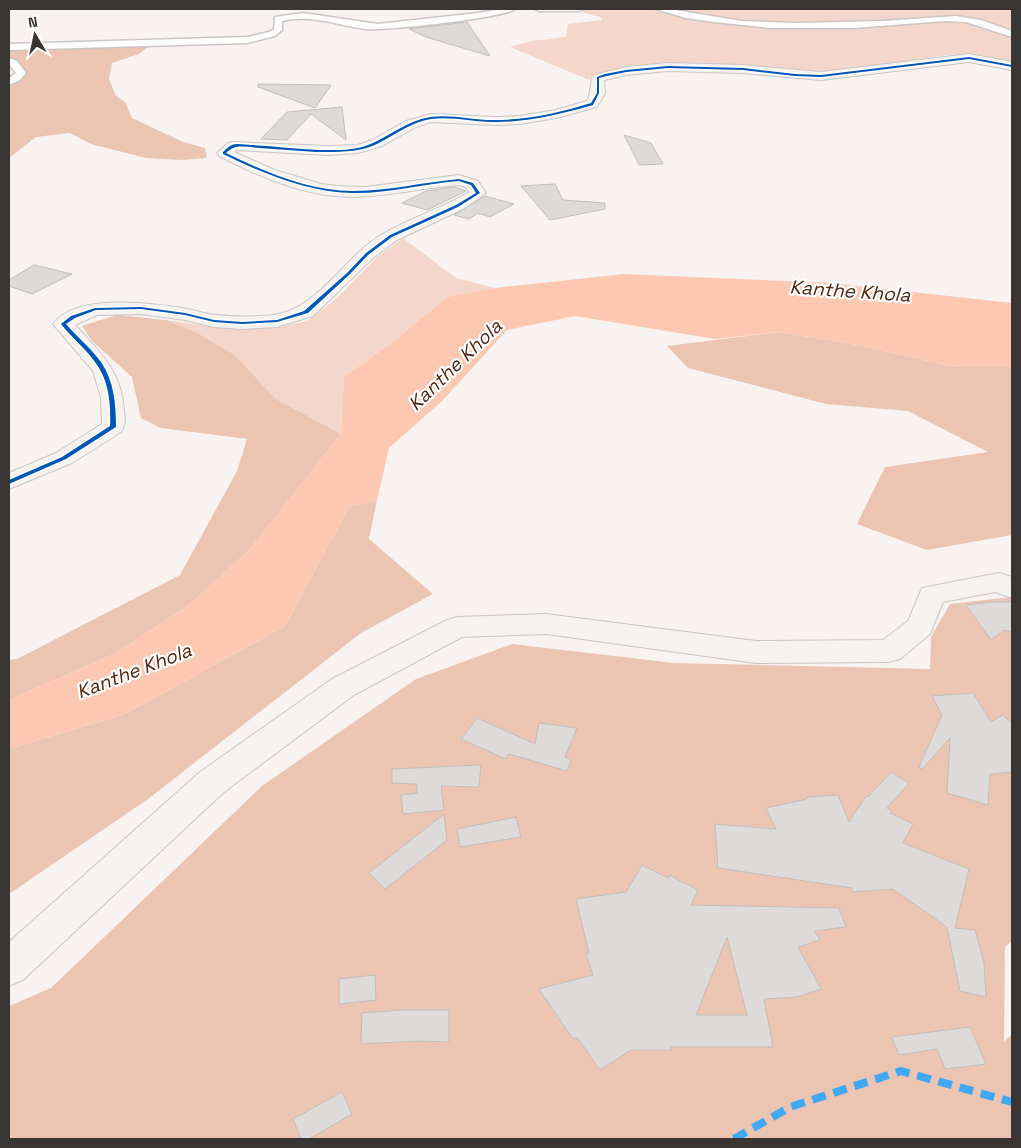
<svg xmlns="http://www.w3.org/2000/svg" width="1021" height="1148" font-family="'Space Grotesk',sans-serif">
  <style>
    .green { fill: #f4d7ca }
    .forest { fill: #ecc4b2 }
    .water { fill: #fcc8b1 }
    .building { fill: #dedad9; stroke: #c2bebc; fill-rule: evenodd }
    .lines { fill: none; stroke-linecap: round; stroke-linejoin: round }
    .street-casing { stroke: #cac6c5; stroke-width: 3 }
    .secondary-casing { stroke: #cac6c5; stroke-width: 2 }
    .street { fill: #fefdfd; fill-rule: evenodd }
    .secondary { fill: #f6f2f0; fill-rule: evenodd }
    .quiet { stroke: #3fa9f5; stroke-width: 8; stroke-dasharray: 14 8; stroke-linecap: butt }
    .cycleway-casing { stroke: #fff; stroke-width: 3 }
    .cycleway { fill: #0057b8; fill-rule: evenodd }
    .labels { text-anchor: middle; dominant-baseline: central; stroke-width: 4.5; stroke-linejoin: round; paint-order: stroke }
    .water-label { font-size: 19px; font-style: italic; fill: #50240d; stroke: #fff }
  </style>
  <rect width="100%" height="100%" fill="#f8f3f1"/>
  <g class="green">
    <polygon points="583,9 1012,9 1012,63 983,57 955,54 809,74 737,66 602,73 589,80 510,47 532,41 566,37 568,24 602,20 600,17 582,12"/>
    <polygon points="403,238 456,278 495,288 447,297 398,338 344,377 341,434 276,399 235,355 196,332 166,320 221,328 274,328 307,321 336,299 377,257"/>
  </g>
  <g class="forest">
    <polygon points="152,44 139,54 112,63 109,79 116,96 125,102 132,118 181,141 205,148 207,158 180,160 146,158 91,144 70,133 36,137 9,158 9,84 26,74 16,61 9,58 9,51"/>
    <polygon points="117,315 166,320 196,332 235,355 276,399 341,434 250,549 188,606 116,653 9,700 9,660 17,659 180,575 237,471 247,439 161,428 141,418 132,377 92,341 82,326"/>
    <polygon points="779,332 858,345 954,367 1012,367 1012,535 927,550 857,524 885,467 988,452 908,411 826,404 688,368 667,346"/>
    <polygon points="377,500 369,539 433,594 361,633 148,799 9,894 9,749 125,714 285,626 349,507"/>
    <polygon points="1012,597 1012,941 1005,947 1004,1042 1012,1034 1012,1139 9,1139 9,1006 51,988 262,786 416,679 512,644 674,663 930,669 931,637 950,604"/>
  </g>
  <polygon class="water" points="624,274 830,283 1012,303 1012,367 954,367 858,345 779,332 715,339 575,316 507,330 442,401 389,448 377,500 349,507 285,626 125,714 9,749 9,700 116,653 188,606 250,549 341,434 344,377 398,338 447,297 495,288"/>
  <g class="building">
    <polygon points="467,22 490,56 426,37 409,29"/>
    <polygon points="258,84 331,85 315,108 258,87"/>
    <polygon points="342,107 346,140 311,114 287,140 261,139 287,112"/>
    <polygon points="624,135 651,143 663,164 639,165"/>
    <polygon points="555,184 563,200 605,203 605,209 550,220 521,186"/>
    <polygon points="454,187 466,191 427,210 402,203 426,191"/>
    <polygon points="485,196 514,204 490,217 478,213 469,219 454,215"/>
    <polygon points="34,265 72,274 32,294 9,286 9,280"/>
    <polygon points="992,602 1012,602 1012,632 1004,630 991,640 966,605"/>
    <polygon points="973,693 991,722 1003,715 1012,723 1012,772 990,774 988,805 947,793 950,738 922,769 919,767 942,715 932,696"/>
    <polygon points="477,718 535,744 539,723 577,728 565,757 571,760 567,771 509,754 506,759 461,739"/>
    <polygon points="481,765 479,787 441,786 444,810 403,814 401,795 417,793 417,784 392,783 392,769"/>
    <polygon points="891,772 909,783 887,808 892,811 890,813 913,824 903,843 969,869 955,928 975,930 984,963 986,997 960,991 947,927 893,889 852,892 852,888 718,868 715,824 776,829 766,808 807,799 807,797 838,795 849,822 866,796 868,797"/>
    <polygon points="444,814 447,840 385,889 369,873"/>
    <polygon points="516,817 521,837 460,847 457,829"/>
    <path d="M642,865L668,878L669,875L698,890L691,905L839,908L846,927L814,931L820,940L798,947L821,989L797,997L764,999L773,1047H671L672,1050H631L600,1070L577,1037L573,1039L539,989L593,975L586,954L589,953L576,899L626,892ZM727,937L747,1015H696Z"/>
    <polygon points="375,975 376,1000 339,1004 339,979"/>
    <polygon points="402,1010 449,1010 449,1042 418,1041 361,1044 362,1013"/>
    <polygon points="970,1027 986,1064 945,1069 937,1049 899,1055 892,1037"/>
    <polygon points="342,1092 352,1114 309,1139 301,1139 293,1119"/>
  </g>
  <g class="lines">
    <g class="street-casing">
      <g id="street">
        <path d="M501,9H515C503,18 384,31 365,29C337,25 311,14 282,21V30L275,36L247,43L9,50V44L247,37L269,32L274,29L275,17L303,13L378,24L478,13Z"/>
        <polygon points="535,9 583,9 579,11 539,11"/>
        <polygon points="655,9 669,9 742,21 798,23 882,21 956,16 981,20 1012,31 1012,37 966,22 945,21 854,28 770,28 714,22 686,18"/>
        <polygon points="9,58 17,61 26,73 20,80 9,85 9,78 16,73 9,64"/>
      </g>
    </g>
    <g class="secondary-casing">
      <g id="secondary">
        <path d="M969,54L1012,62V70L969,62L821,80L743,73L668,71L626,75L604,80L605,93L597,107L556,118L520,124L495,125L431,122L416,127L382,146L358,153L328,155L237,150L234,152L275,170L321,184L337,186L365,187L459,175L478,181L486,193L463,209L397,240L373,258L313,316L277,327L242,329L214,327L185,320L141,314L97,315L75,325C99,351 122,372 124,410C125,418 126,425 121,432L72,463L9,489V473L56,453L102,424L101,398L93,371L53,324C75,293 151,303 183,308C194,310 205,314 216,315C235,317 254,317 273,315C309,311 335,274 360,251C390,223 434,213 469,192L466,187L458,185C423,188 389,196 355,197C308,198 260,177 219,156L217,153L228,143L233,142L328,146L358,145L372,140L406,121L431,114L495,117L520,116L556,110L587,101C592,92 589,83 594,75L626,67L668,63L743,65L821,72Z"/>
        <polygon points="999,573 1012,577 1012,598 995,592 943,602 930,634 900,659 889,662 756,663 546,634 462,637 354,695 224,792 23,980 9,986 9,942 200,772 332,679 447,620 457,617 546,614 756,641 883,640 908,621 922,588"/>
      </g>
    </g>
    <use href="#street" class="street"/>
    <use href="#secondary" class="secondary"/>
    <polyline class="quiet" points="734,1139 790,1107 901,1071 1012,1102"/>
    <g class="cycleway-casing">
      <path id="cycleway" d="M969,57L1012,65V67L969,59L821,77L795,76L743,70L668,68L626,72L607,76L599,78V93L593,105C561,114 529,122 496,122C474,122 452,116 431,119C412,122 396,134 379,143C360,153 337,152 316,152C297,151 278,149 259,148C251,147 243,146 236,147C232,148 229,150 226,153C265,172 309,191 353,191C389,191 424,182 459,179L473,183L480,193L458,207L392,237L368,255L349,275L308,313L277,322L242,324L214,322L185,315L141,309L96,310L75,318L66,324C77,337 91,348 101,362C114,381 116,404 116,427L66,459L9,484V480L62,457L110,426C111,404 109,380 95,362C85,348 71,337 61,324L71,316L95,308L141,307L185,313L214,320L242,322L277,320L304,311L347,273L366,253L390,235L456,205L476,193L471,185L459,181C423,184 387,194 351,193C307,192 262,173 223,154V152C225,150 229,146 232,145C237,143 246,145 251,145C273,146 296,149 319,150C335,150 353,151 368,145C389,137 406,121 430,117C451,114 473,120 494,120C527,120 559,113 591,103L597,93V77L605,74L626,70L668,66L743,68L795,74L821,75Z"/>
    </g>
    <use href="#cycleway" class="cycleway"/>
  </g>
  <g class="labels">
    <g class="water-label">
      <text transform="translate(850 291) rotate(4)">Kanthe Khola</text>
      <text transform="translate(455 365) rotate(-44)">Kanthe Khola</text>
      <text transform="translate(134 671) rotate(-21)">Kanthe Khola</text>
    </g>
  </g>
  <rect width="1021" height="1148" fill="none" stroke="#383533" stroke-width="20"/>
  <g transform="translate(35 35) rotate(351)" stroke="#ffffff" stroke-width="4" paint-order="stroke">
  <path d="M0-4L9 19L0 12L-9 19Z" fill="#383533"/>
  <text y="-8" font-size="14" font-weight="bold" text-anchor="middle" fill="#383533">N</text>
  </g>
</svg>
